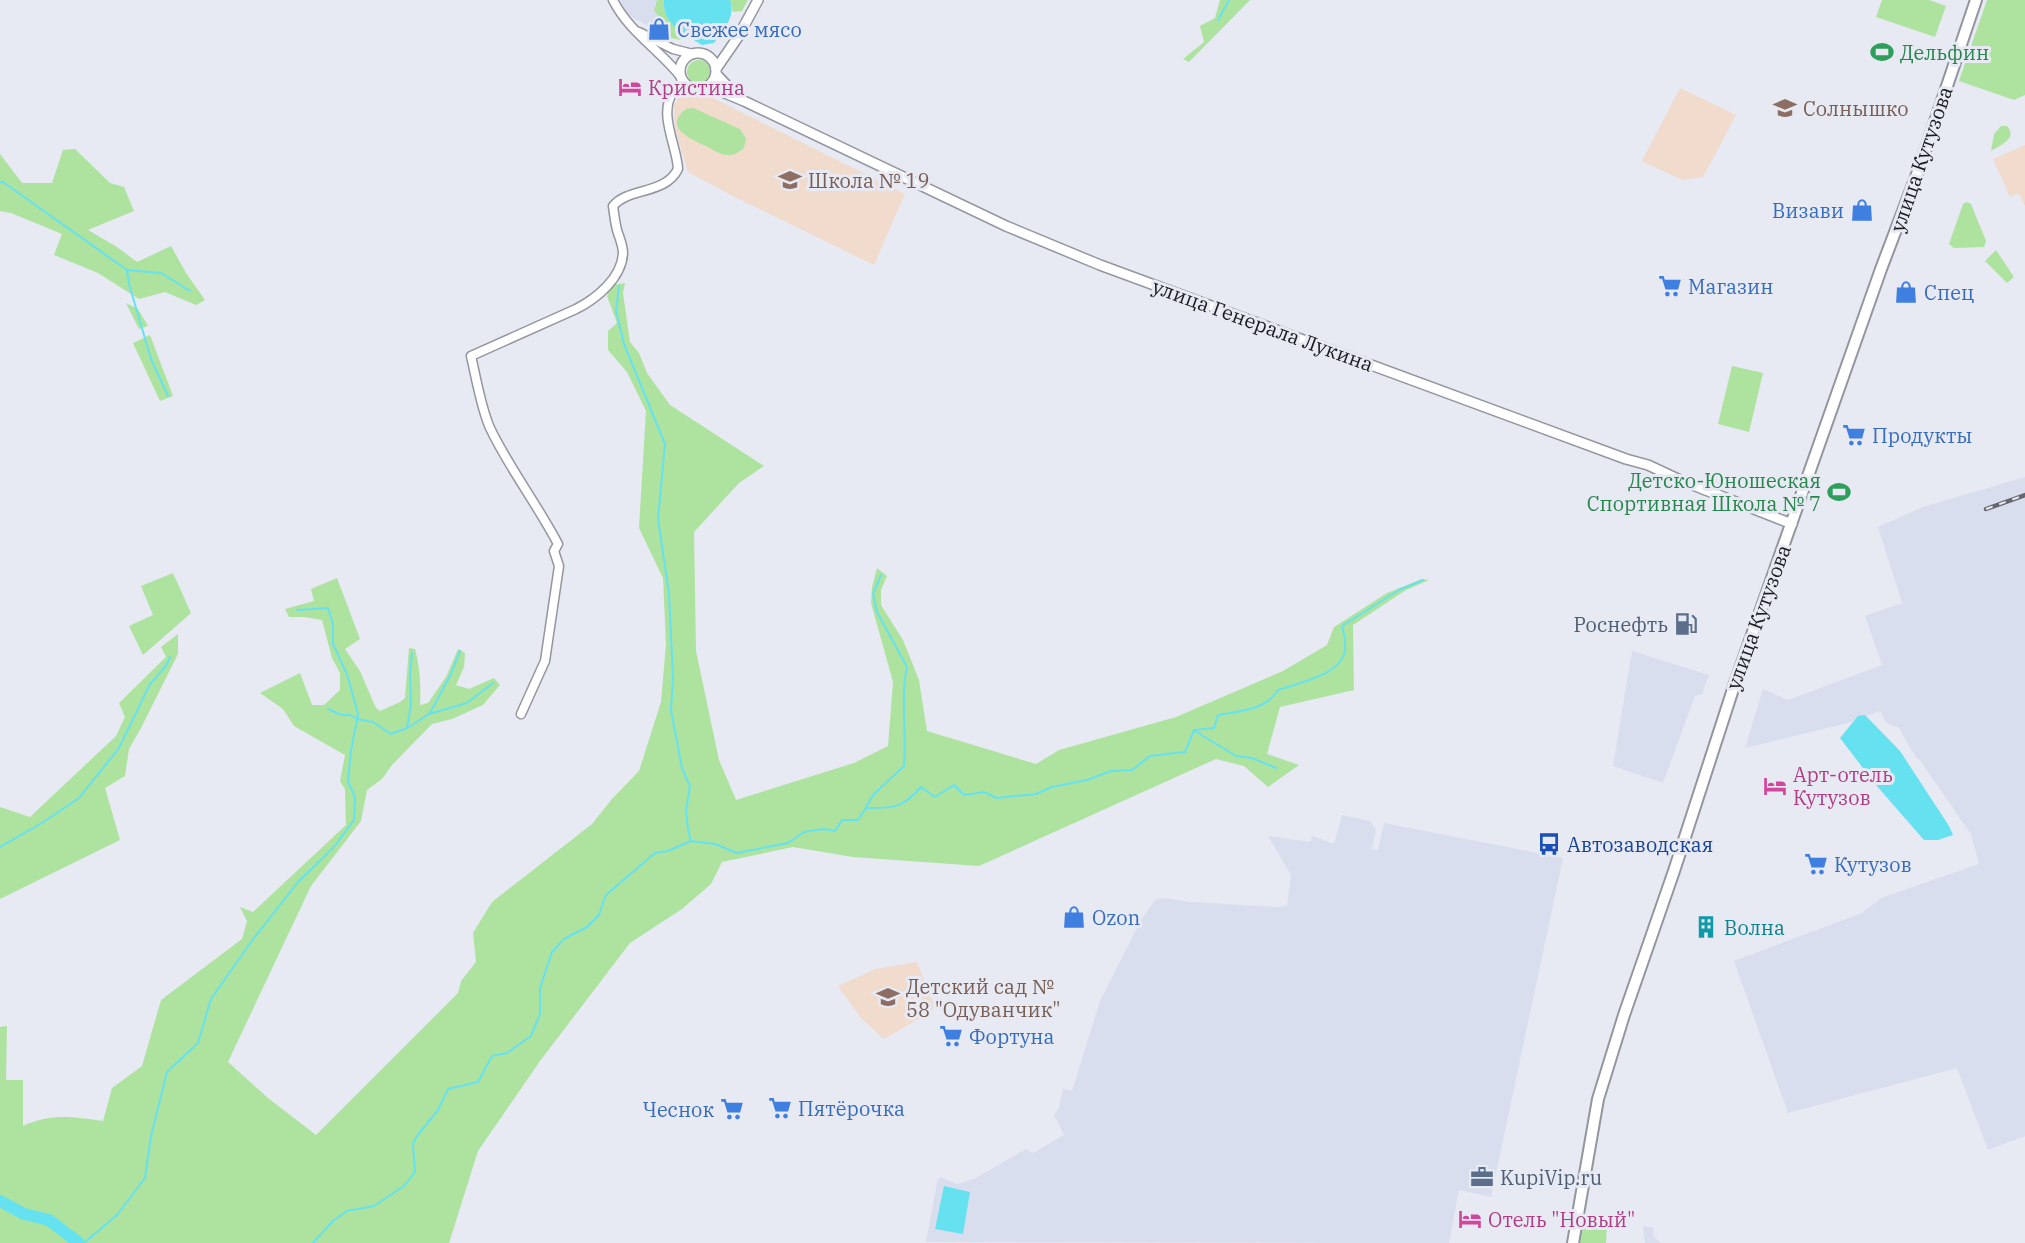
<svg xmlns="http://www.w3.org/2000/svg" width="2025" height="1243" font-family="'IBM Plex Serif',serif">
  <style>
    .built { fill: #d9deef }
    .education { fill: #f0dbcd }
    .green { fill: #aee39f }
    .water { fill: #66e1f0 }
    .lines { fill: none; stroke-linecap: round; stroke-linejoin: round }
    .stream { stroke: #66e1f0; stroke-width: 2 }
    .river { stroke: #66e1f0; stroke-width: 12 }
    .tertiary-casing { stroke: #93969f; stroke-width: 11 }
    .secondary-casing { stroke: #93969f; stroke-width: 12 }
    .primary-casing { stroke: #93969f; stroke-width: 14 }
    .tertiary { stroke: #fff; stroke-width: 8 }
    .secondary { stroke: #fff; stroke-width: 9 }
    .primary { stroke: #fff; stroke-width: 10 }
    .rail-casing { stroke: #67686e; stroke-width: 4.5 }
    .rail { stroke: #e7e9f3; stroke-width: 2; stroke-dasharray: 7; stroke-linecap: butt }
    .labels { text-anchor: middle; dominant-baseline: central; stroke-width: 6; stroke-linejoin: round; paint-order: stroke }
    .shop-label { font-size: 20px; fill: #366cbe; stroke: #e7e9f3; text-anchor: start }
    .leisure-label { font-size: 20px; fill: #27864d; stroke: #e7e9f3; text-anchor: start }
    .hotel-label { font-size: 20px; fill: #b23c85; stroke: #e7e9f3; text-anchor: start }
    .education-label { font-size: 20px; fill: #785e54; stroke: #e7e9f3; text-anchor: start }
    .street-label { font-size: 20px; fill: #1a1b1e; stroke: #e7e9f3 }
    .service-label { font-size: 20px; fill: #4e5e75; stroke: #e7e9f3; text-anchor: end }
    .transit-label { font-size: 20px; fill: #164399; stroke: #e7e9f3; text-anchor: start }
    .culture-label { font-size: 20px; fill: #0d838f; stroke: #e7e9f3; text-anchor: start }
  </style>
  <rect width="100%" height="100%" fill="#e7e9f3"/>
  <g class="built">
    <polygon points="620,0 657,0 654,11 672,31 667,37 627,14"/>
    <polygon points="2025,477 2025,1136 1988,1150 1957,1068 1788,1113 1734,961 1862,913 1881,898 1979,864 1971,834 1921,762 1915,756 1899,728 1886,723 1880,711 1848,723 1745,748 1763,689 1788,700 1882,665 1865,616 1902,603 1878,527 1923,507"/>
    <polygon points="1632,651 1709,675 1702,694 1695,696 1663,783 1613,766"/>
    <polygon points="1342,815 1370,821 1376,830 1372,849 1378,850 1384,823 1563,858 1491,1197 1459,1190 1449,1243 926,1242 937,1182 940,1177 957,1184 974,1179 1026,1149 1033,1153 1064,1135 1054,1115 1059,1108 1063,1089 1072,1091 1100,1001 1141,920 1155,900 1163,898 1190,902 1278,907 1287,906 1291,875 1268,836 1310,842 1313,836 1334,844"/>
    <polygon points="1643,1226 1653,1228 1654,1237 1661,1243 1645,1243"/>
  </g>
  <g class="education">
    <polygon points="1680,88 1736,115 1703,177 1682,180 1642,161"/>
    <polygon points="681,94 711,97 905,194 874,265 729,194 688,172 675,128 674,105"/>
    <polygon points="2025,145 2025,206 2019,193 2010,197 1993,159"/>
    <polygon points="917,962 935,1007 927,1014 884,1039 861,1018 838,986 876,969"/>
  </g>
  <g class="green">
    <path d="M657,0H664C663,17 670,22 682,31L680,40L667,37L671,31L654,11Z"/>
    <polygon points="730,0 748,0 742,11 733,12"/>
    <polygon points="1220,0 1250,0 1189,62 1183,59 1204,42 1200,26 1215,18"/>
    <polygon points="1882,0 1929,0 1946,6 1935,37 1876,17"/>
    <polygon points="1987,0 2025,0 2025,95 2014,100 1959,81"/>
    <circle cx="699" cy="72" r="12"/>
    <path d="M693,108L740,129L746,138L744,148C739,152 734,156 727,155C721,155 712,149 706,146C691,139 662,127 686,109Z"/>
    <path d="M2001,126H2007C2018,138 2001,145 1991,151L1994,134Z"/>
    <polygon points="75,149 110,183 124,187 134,211 88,230 117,247 137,262 171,246 186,273 205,300 196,305 165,292 139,299 98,273 54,255 62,234 11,213 0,211 0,154 22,183 52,183 63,150"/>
    <polygon points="1967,202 1971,204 1986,241 1984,247 1954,248 1949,244 1963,204"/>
    <polygon points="1996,250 2014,277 2007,283 1985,261"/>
    <path d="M625,283L623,293L630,342L639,353L647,373L670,405L764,466L739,483L694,532L696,651L719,760L736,800L854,763L888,746L893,682L871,603L872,587L877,568L887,576L881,590V605L903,640L919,680L927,731L1036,764L1059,750L1176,717L1283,671L1327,645L1334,627L1387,593L1422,579L1429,580L1406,590L1353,625L1354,690L1280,707L1267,754L1299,765L1268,787L1244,766L1216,759L979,866L853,857L793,847L722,862L711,884L682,909L630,943L540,1061L478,1151L449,1243H0V1027L7,1026L6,1080H23V1126C52,1113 72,1117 103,1121L112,1088L142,1066L161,1000L242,939L247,921L240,907L253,912L346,825L345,789L340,781L345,755L294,726L283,709L260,693L300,673L312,705H324L340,690V673L332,658L322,620L304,617H289L285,609L314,601L311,589L337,578L360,639L345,649L360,671L376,708L380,711L400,702L405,698L409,648L415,649C420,667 421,686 420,705L428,703L446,677L458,649L465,653L464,667L456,685L469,689L494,678L500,685L483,705L452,719L432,724L392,765L382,779L367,790L361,821L311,886L228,1062L268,1098L316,1135L458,993L461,981L476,962L473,933L492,902L592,824L612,799L639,771L661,702L666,644L663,578L639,528L646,411L627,372L608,350V331L617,323L607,296L612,285Z"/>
    <polygon points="126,303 138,309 148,326 139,329"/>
    <polygon points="150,335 173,396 160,401 133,343"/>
    <polygon points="1732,366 1763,373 1749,432 1718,424"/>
    <polygon points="173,573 191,613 143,655 129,626 153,615 141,586"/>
    <polygon points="178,634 178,654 141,728 129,749 125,776 105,788 120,840 0,899 0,807 30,817 116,736 125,717 119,703 166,657 161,647"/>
    <path d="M1588,1216L1603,1218L1607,1224L1606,1243H1578C1579,1232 1579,1223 1588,1216Z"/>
  </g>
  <g class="water">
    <path d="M664,0H730C736,17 724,29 714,43L702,45C684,33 662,25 664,0Z"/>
    <polygon points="1865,715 1900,751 1949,826 1953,835 1938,840 1924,840 1876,785 1840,738 1858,716"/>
    <polygon points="944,1186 970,1192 963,1234 935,1229"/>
  </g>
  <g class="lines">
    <g class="stream">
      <polyline points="1218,20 1229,0"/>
      <polyline points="0,182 3,182 127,270 161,273 190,291"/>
      <polyline points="127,271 129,284 151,359 168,396"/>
      <polyline points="619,286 616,311 624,344 665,444 658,519 669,593 673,679 671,710 682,768 690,786 686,811 688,830 691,841"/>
      <polyline points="328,709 341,715 350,715 357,719 373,722 391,734 407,728 411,705 410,675 412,653"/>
      <polyline points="430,713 451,674 460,651"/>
      <polyline points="409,727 429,714 467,703 493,683"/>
      <polyline points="1195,731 1236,756 1252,758 1276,768"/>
      <path d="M866,807L873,795L904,766C907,732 900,700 907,667L877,612L873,594L881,575"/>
      <polyline points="0,847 42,823 79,798 119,748 150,684 166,666 170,657"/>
      <polyline points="84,1243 117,1215 145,1178 151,1136 167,1072 198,1043 211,999 251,942 298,882 334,847 354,820 355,797 348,781 351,751 358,714 347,674 333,644 333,624 328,608 297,610"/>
      <path d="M313,1243L333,1221L347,1211L374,1206L404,1186L415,1172L413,1144L417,1136L438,1110L448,1089L478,1082L492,1056L507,1053L531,1036L540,1014V988L552,952L564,939L587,927L599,915L606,895L655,853L668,851L691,841L715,844L737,853L788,843L804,832L823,829L835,831L842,820H858L866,808C893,808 902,809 921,787L935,797L954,785L964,795L984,792L997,798L1036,794L1052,787L1087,780L1111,771L1132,770L1150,756L1185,752L1194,730L1214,728L1218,715C1241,711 1266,710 1278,690C1298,683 1342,675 1345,650C1346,642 1344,633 1342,626L1399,590L1423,580"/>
    </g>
    <polyline class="river" points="0,1201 24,1214 49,1220 79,1243"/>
    <g class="tertiary-casing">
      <g id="tertiary">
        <path d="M613,0C629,32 660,50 681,77"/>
        <polyline points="639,32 673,49 693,54"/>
        <path d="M521,714L545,661L559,566L554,551L558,544C537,504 509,468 490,428C481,408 476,377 471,356L576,309C596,299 622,278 623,253C623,245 619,237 617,230C615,222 614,214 613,206C629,187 665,195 678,169C677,146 658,114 673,92C676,89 681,85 684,82"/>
      </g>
    </g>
    <g class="secondary-casing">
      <g id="secondary">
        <circle cx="698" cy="71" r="18"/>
        <polyline points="716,69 738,37 758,0"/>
        <polyline points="716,74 735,94"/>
        <polyline points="708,86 744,101 1006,226 1100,265 1626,459 1648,465 1680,480 1792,524"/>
      </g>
    </g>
    <g class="primary-casing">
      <polyline id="primary" points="1573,1243 1598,1099 1624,1015 1674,871 1735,683 1881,269 1919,169 1976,0"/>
    </g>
    <use href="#tertiary" class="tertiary"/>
    <use href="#secondary" class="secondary"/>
    <use href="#primary" class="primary"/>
    <g class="rail-casing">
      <polyline id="rail" points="1986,509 2025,495"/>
    </g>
    <use href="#rail" class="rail"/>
  </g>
  <defs>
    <g id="shop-bare" transform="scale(1.8)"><path d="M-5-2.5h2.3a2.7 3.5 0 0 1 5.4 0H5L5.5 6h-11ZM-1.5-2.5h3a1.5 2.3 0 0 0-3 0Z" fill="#3f7fe0" stroke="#e7e9f3" stroke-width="2.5" paint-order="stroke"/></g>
    <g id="stadium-bare" transform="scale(1.8)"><path d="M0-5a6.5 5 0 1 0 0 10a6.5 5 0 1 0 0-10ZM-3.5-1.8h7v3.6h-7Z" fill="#2e9e5b" stroke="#e7e9f3" stroke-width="2.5" paint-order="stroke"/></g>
    <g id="hotel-bare" transform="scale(1.8)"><path d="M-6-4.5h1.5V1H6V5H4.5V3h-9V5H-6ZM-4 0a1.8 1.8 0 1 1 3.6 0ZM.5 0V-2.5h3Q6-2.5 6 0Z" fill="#d1479c" stroke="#e7e9f3" stroke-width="2.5" paint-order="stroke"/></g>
    <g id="school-bare" transform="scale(1.8)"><path d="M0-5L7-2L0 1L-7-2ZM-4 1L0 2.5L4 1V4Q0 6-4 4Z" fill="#8d6e63" stroke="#e7e9f3" stroke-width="2.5" paint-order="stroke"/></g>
    <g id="supermarket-bare" transform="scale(1.8)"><path d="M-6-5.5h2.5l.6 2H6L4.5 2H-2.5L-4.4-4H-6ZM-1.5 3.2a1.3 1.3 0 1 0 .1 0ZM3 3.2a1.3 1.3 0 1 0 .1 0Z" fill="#3f7fe0" stroke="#e7e9f3" stroke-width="2.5" paint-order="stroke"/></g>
    <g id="fuel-bare" transform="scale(1.8)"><path d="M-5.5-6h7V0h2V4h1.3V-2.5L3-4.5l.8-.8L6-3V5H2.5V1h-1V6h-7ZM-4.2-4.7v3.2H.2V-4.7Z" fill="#5c6f8a" stroke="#e7e9f3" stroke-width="2.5" paint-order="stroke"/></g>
    <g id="bus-bare" transform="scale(1.8)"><path d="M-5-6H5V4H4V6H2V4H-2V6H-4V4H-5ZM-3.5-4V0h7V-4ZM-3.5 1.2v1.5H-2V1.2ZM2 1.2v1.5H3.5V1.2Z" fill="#1a4fb4" stroke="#e7e9f3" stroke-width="2.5" paint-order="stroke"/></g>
    <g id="building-bare" transform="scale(1.8)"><path d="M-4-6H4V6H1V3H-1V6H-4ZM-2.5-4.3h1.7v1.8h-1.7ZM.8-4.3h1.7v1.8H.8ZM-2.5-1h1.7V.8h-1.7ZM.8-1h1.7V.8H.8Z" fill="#0f9aa8" stroke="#e7e9f3" stroke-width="2.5" paint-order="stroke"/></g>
    <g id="office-bare" transform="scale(1.8)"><path d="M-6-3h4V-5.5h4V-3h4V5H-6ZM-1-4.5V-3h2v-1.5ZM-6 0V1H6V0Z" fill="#5c6f8a" stroke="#e7e9f3" stroke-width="2.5" paint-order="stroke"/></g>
  </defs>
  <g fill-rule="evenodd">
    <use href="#shop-bare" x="659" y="29"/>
    <use href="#stadium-bare" x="1882" y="52"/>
    <use href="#hotel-bare" x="630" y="87"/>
    <use href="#school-bare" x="1785" y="108"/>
    <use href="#school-bare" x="790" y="180"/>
    <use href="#shop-bare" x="1862" y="210"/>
    <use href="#supermarket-bare" x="1670" y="286"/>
    <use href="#shop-bare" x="1906" y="292"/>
    <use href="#supermarket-bare" x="1854" y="435"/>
    <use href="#stadium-bare" x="1839" y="492"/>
    <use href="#fuel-bare" x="1686" y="624"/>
    <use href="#hotel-bare" x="1775" y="786"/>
    <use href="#bus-bare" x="1549" y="844"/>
    <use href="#supermarket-bare" x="1816" y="864"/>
    <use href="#shop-bare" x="1074" y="917"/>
    <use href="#building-bare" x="1706" y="927"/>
    <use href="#school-bare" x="888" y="997"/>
    <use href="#supermarket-bare" x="951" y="1036"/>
    <use href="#supermarket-bare" x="780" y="1108"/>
    <use href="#supermarket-bare" x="732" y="1109"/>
    <use href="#office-bare" x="1482" y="1177"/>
    <use href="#hotel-bare" x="1470" y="1219"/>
  </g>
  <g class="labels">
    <g class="shop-label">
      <text x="677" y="29">Свежее мясо</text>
      <text x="1844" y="210" text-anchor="end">Визави</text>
      <text x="1688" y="286">Магазин</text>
      <text x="1924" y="292">Спец</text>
      <text x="1872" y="435">Продукты</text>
      <text x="1834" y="864">Кутузов</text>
      <text x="1092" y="917">Ozon</text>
      <text x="969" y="1036">Фортуна</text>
      <text x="798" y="1108">Пятёрочка</text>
      <text x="714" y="1109" text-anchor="end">Чеснок</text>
    </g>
    <g class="leisure-label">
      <text x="1900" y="52">Дельфин</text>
      <text x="1821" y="480" text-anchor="end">Детско-Юношеская<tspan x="1821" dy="23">Спортивная Школа № 7</tspan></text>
    </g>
    <g class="hotel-label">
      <text x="648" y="87">Кристина</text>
      <text x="1793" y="774">Арт-отель<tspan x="1793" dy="23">Кутузов</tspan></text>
      <text x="1488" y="1219">Отель "Новый"</text>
    </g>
    <g class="education-label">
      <text x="1803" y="108">Солнышко</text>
      <text x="808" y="180">Школа № 19</text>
      <text x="906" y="986">Детский сад №<tspan x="906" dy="23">58 "Одуванчик"</tspan></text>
    </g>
    <g class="street-label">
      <text transform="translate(1921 159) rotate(-71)">улица Кутузова</text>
      <text transform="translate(1263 325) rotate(20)">улица Генерала Лукина</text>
      <text transform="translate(1758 617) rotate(-70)">улица Кутузова</text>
    </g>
    <g class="service-label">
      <text x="1668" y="624">Роснефть</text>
      <text x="1500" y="1177" text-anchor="start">KupiVip.ru</text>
    </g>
    <g class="transit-label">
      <text x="1567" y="844">Автозаводская</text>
    </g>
    <g class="culture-label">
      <text x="1724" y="927">Волна</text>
    </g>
  </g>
</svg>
